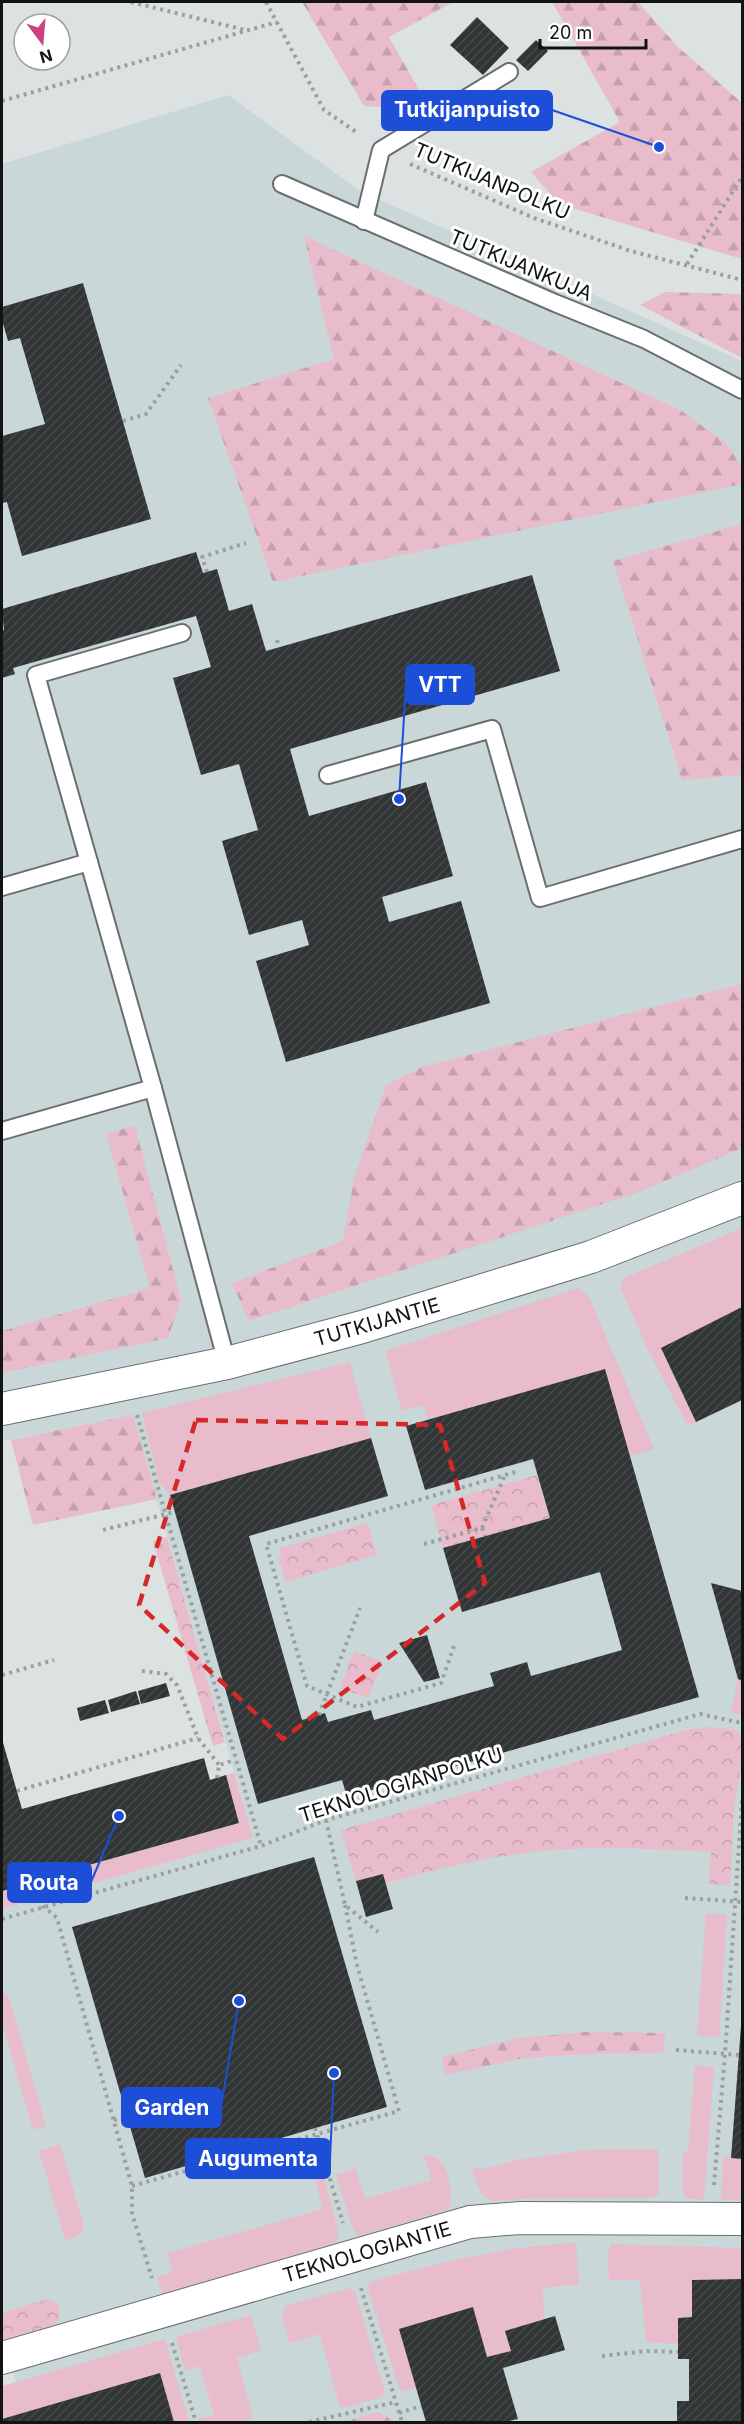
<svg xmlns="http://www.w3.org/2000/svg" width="744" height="2424" font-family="Inter,sans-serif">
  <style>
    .built { fill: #c9d7d8 }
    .grass { fill: #e8bcca }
    .forest { fill: url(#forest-firs) }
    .park { fill: url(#park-crowns) }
    .building { fill: url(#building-hatch) }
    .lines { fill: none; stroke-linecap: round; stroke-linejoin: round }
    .service-casing { stroke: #6a6e6f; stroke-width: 20 }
    .minor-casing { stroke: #6a6e6f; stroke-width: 34 }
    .path { stroke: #9c9fa0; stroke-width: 4; stroke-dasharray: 3 4.5; stroke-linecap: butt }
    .service { stroke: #fff; stroke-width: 16 }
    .minor { stroke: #fff; stroke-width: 32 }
    .marked { fill: none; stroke: #d62828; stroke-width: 4.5; stroke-dasharray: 12 8; stroke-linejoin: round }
    .labels { text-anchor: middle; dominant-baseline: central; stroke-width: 6; stroke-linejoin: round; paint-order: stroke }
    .street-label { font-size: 20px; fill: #121313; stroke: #fff }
    .leader { fill: none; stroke: #1d4ed8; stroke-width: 2 }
    .callout-dot { fill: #1d4ed8; stroke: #fff; stroke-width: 2 }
    .callout { fill: #1d4ed8; stroke: #1d4ed8; stroke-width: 2 }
    .callout-label { font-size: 21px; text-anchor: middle; font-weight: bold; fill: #fff }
  </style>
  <defs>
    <pattern id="forest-firs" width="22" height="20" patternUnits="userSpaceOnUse" patternTransform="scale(1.5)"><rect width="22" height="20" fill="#e8bcca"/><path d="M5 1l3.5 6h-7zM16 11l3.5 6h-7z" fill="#c6a1ad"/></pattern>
    <pattern id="park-crowns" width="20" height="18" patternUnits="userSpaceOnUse" patternTransform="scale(1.5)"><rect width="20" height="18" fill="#e8bcca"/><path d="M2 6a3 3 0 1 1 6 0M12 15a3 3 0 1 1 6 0" fill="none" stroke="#c6a1ad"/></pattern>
    <pattern id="building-hatch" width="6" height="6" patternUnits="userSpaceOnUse" patternTransform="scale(1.5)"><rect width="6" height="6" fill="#313535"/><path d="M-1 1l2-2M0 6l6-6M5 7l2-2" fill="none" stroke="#454949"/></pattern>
  </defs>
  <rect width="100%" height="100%" fill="#dce1e2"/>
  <polygon class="built" points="228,95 360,191 742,361 742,2422 2,2422 2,2395 18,2389 2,2335 2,1909 253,1838 133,1416 2,1441 2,164"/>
  <g class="grass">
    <polygon points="742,1228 742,1307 661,1349 696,1422 688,1426 648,1350 620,1286 624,1278"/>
    <polygon points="578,1288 589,1297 654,1449 630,1456 428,1420 424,1405 402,1411 385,1351"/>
    <polygon points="350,1362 371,1438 170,1495 159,1482 142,1413"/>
    <polygon points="738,1679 742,1681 742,1715 731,1712"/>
    <polygon points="234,1773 253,1838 2,1909 2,1891 21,1886 18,1874 43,1867 47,1877 239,1823 226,1775"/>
    <polygon points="706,1913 727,1915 719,2037 697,2036"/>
    <polygon points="2,1989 9,1998 46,2126 33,2130 2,2023"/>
    <polygon points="695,2065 714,2067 704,2200 686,2198 682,2189 683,2152 688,2153"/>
    <polygon points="60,2144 84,2226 82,2233 68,2240 65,2239 39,2151"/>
    <path d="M658,2149L659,2192L655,2198H537L491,2201C478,2194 476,2180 472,2167L484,2169L517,2160L585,2150Z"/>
    <path d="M424,2155C430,2156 434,2156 438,2159C450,2169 454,2197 448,2210L358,2236L353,2229L336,2175L356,2169L365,2199L431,2180Z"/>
    <polygon points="723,2157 742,2159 742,2200 721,2200"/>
    <polygon points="324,2177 339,2235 335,2243 162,2294 157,2277 173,2272 168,2253 323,2209 315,2180"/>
    <path d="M576,2243L579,2284L543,2288L544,2319L505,2331L511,2351L487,2357L473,2308L400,2329L416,2388L404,2391L399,2388L368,2288L370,2282C440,2263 503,2246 576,2243Z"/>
    <polygon points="611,2244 742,2248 742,2279 692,2280 692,2317 678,2318 678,2344 646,2342 640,2280 609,2280 608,2253"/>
    <polygon points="349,2288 355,2292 385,2393 380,2398 340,2408 320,2334 289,2343 282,2314 285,2306"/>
    <polygon points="251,2315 261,2350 237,2358 253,2418 239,2422 200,2422 199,2419 214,2415 200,2366 185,2371 176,2337"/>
    <polygon points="165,2339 189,2422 174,2422 160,2373 2,2419 2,2386"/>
  </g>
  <g class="forest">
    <polygon points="302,2 453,2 389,37 426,102 411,109 364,106"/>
    <polygon points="552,2 638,2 677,46 742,103 742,259 559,204 531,172 620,122"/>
    <polygon points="304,236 680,410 726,443 742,468 742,484 273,582 208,398 334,359"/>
    <polygon points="665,292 742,294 742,358 640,305"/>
    <polygon points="742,524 742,775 682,780 613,561"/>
    <polygon points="742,984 742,1148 639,1192 249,1321 232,1283 343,1241 354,1179 386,1085 422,1067"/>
    <polygon points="135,1126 181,1300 168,1338 2,1373 2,1331 150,1288 106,1133"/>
    <polygon points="133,1415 157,1499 33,1525 11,1440"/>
    <polygon points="585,2032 665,2033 663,2053 587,2054 524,2058 445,2075 442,2057 519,2038"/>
    <polygon points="378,2412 392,2419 393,2422 344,2422"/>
  </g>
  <g class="park">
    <polygon points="537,1475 550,1518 443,1548 431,1505"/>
    <polygon points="368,1523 377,1555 285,1582 278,1557 282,1556 280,1548"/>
    <polygon points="167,1537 225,1742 213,1746 153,1541"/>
    <polygon points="354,1651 383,1662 368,1698 340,1688"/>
    <path d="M708,1727L733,1729L742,1735V1762L734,1807L730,1886L709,1884L711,1852C655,1849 599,1846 542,1851C489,1856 437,1869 385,1883L382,1874L356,1881L341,1830L686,1730Z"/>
    <polygon points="47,2299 59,2305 60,2318 55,2325 2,2340 2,2313"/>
  </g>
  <g class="building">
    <polygon points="477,17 509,48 483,75 450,45"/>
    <polygon points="536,40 548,51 528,71 516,60"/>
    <polygon points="83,283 151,519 22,556 7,502 2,503 2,436 45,424 20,338 8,341 2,320 2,307"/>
    <polygon points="196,552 203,573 217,569 229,611 252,604 266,651 532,575 560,671 290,749 309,816 426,782 453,876 382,897 389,922 461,901 490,1003 286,1062 256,961 309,945 302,920 249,935 222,841 258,830 239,764 201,775 173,678 211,667 196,616 13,668 15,674 2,678 2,631 4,630 2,609"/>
    <polygon points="742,1307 742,1400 696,1422 661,1348"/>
    <polygon points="605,1369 699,1697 347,1797 342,1780 258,1804 170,1495 371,1438 388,1496 249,1536 302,1720 325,1713 328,1722 371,1710 374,1720 494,1686 490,1673 527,1662 531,1676 622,1650 600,1572 462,1612 443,1548 550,1518 533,1459 425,1490 406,1426"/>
    <polygon points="711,1583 742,1591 742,1681 738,1679"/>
    <polygon points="427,1635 440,1678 424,1682 399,1643"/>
    <polygon points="166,1683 170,1696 141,1704 138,1691"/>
    <polygon points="136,1691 140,1704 111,1712 108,1700"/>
    <polygon points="105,1700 109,1713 80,1721 77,1708"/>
    <polygon points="2,1739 22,1809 204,1758 210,1780 226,1775 239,1823 46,1877 43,1867 18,1874 21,1886 2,1891"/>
    <polygon points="314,1857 387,2107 145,2178 72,1927"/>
    <polygon points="383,1874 393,1909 366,1917 356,1881"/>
    <polygon points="741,2026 742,2026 742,2159 731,2158"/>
    <polygon points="742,2279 742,2422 677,2422 677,2401 689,2401 689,2359 678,2359 678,2318 692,2317 692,2280"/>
    <polygon points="473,2307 487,2357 511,2351 505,2331 555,2316 565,2350 503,2368 518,2419 505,2422 426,2422 399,2329"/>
    <polygon points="160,2373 174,2422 2,2422 2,2419"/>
  </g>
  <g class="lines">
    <g class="service-casing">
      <g id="service">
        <polyline points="282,184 555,303 644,339 742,390"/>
        <polyline points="364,221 381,150 509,72"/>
        <polyline points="182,633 36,675 153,1088 227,1363"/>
        <polyline points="328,775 492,729 540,898 742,839"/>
        <polyline points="2,887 89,862"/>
        <polyline points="2,1131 153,1088"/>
      </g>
    </g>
    <g class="minor-casing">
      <g id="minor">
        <polyline points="2,1409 227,1363 362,1327 591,1257 742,1198"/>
        <polyline points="2,2358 470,2222 520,2218 742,2219"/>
      </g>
    </g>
    <g class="path">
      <polyline points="131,2 245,30"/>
      <polyline points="266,2 324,110 359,134"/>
      <polyline points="2,101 277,22"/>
      <polyline points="410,164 534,218 631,251 742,280"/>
      <polyline points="687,264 742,177"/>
      <polyline points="123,421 146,414 181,365"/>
      <polyline points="207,572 202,557 246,543"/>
      <polyline points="277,640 279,647"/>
      <polyline points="137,1415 261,1846"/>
      <polyline points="482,1528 505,1475"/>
      <polyline points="103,1530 174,1512"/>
      <polyline points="424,1544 482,1528 485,1536"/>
      <polyline points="454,1646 441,1683 357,1707 307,1686 266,1544 519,1471"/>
      <polyline points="142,1671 166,1674 177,1685 198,1738 219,1765"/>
      <polyline points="2,1675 54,1660"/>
      <polyline points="319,1715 360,1608"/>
      <polyline points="217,1778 219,1765 235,1760"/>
      <polyline points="17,1791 198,1738"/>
      <polyline points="326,1820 345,1905 378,1932"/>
      <polyline points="31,1870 43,1906 57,1918 132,2186 132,2213 152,2278"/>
      <polyline points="685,1898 742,1902"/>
      <polyline points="2,1919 261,1846 326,1820 700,1714 742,1723"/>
      <polyline points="676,2050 739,2055"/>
      <polyline points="114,2120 127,2116"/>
      <polyline points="315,2128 343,2223"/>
      <polyline points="714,2185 725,2054 742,1800"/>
      <polyline points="132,2186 399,2111 357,1965 345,1905"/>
      <polyline points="361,2288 402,2422"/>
      <polyline points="172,2343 196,2422"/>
      <polyline points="602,2356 647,2351 678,2352"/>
      <polyline points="399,2413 421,2406"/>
      <polyline points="309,2422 396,2402"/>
    </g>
    <use href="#service" class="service"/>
    <use href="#minor" class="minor"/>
  </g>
  <path class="marked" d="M196,1420L440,1425L485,1583L283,1739L139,1605Z"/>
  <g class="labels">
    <g class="street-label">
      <text transform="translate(492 181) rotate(23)">TUTKIJANPOLKU</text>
      <text transform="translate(521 265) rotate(23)">TUTKIJANKUJA</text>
      <text transform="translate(377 1322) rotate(-16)">TUTKIJANTIE</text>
      <text transform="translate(401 1785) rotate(-17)">TEKNOLOGIANPOLKU</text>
      <text transform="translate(367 2252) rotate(-16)">TEKNOLOGIANTIE</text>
    </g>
  </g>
  <path class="leader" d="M659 147L552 110M399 799L406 684M119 1816L91 1882M239 2001L221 2107M334 2073L330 2159"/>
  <g class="callout-dot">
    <circle cx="659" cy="147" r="6"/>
    <circle cx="399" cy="799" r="6"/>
    <circle cx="119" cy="1816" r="6"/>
    <circle cx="239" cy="2001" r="6"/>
    <circle cx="334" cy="2073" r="6"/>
  </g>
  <g class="callout">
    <rect x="382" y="91" width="170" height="39" rx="6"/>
    <rect x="406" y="665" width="68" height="39" rx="6"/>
    <rect x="8" y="1863" width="83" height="39" rx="6"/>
    <rect x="122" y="2088" width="99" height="39" rx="6"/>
    <rect x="186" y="2139" width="144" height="39" rx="6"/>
  </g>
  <g class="callout-label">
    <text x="467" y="117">Tutkijanpuisto</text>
    <text x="440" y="692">VTT</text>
    <text x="49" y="1890">Routa</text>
    <text x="172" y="2115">Garden</text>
    <text x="258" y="2166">Augumenta</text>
  </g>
  <rect width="744" height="2424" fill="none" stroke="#121313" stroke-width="6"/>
  <g transform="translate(42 42) rotate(164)"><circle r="28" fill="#ffffff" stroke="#a0a1a1" stroke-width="1.5"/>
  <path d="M0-4.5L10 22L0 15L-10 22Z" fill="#cb427e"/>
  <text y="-9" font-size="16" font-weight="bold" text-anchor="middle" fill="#121313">N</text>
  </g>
  <path d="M540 39v9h106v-9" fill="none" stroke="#121313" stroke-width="3"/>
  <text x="549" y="39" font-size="18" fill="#121313" stroke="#ffffff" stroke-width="4.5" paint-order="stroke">20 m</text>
</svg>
